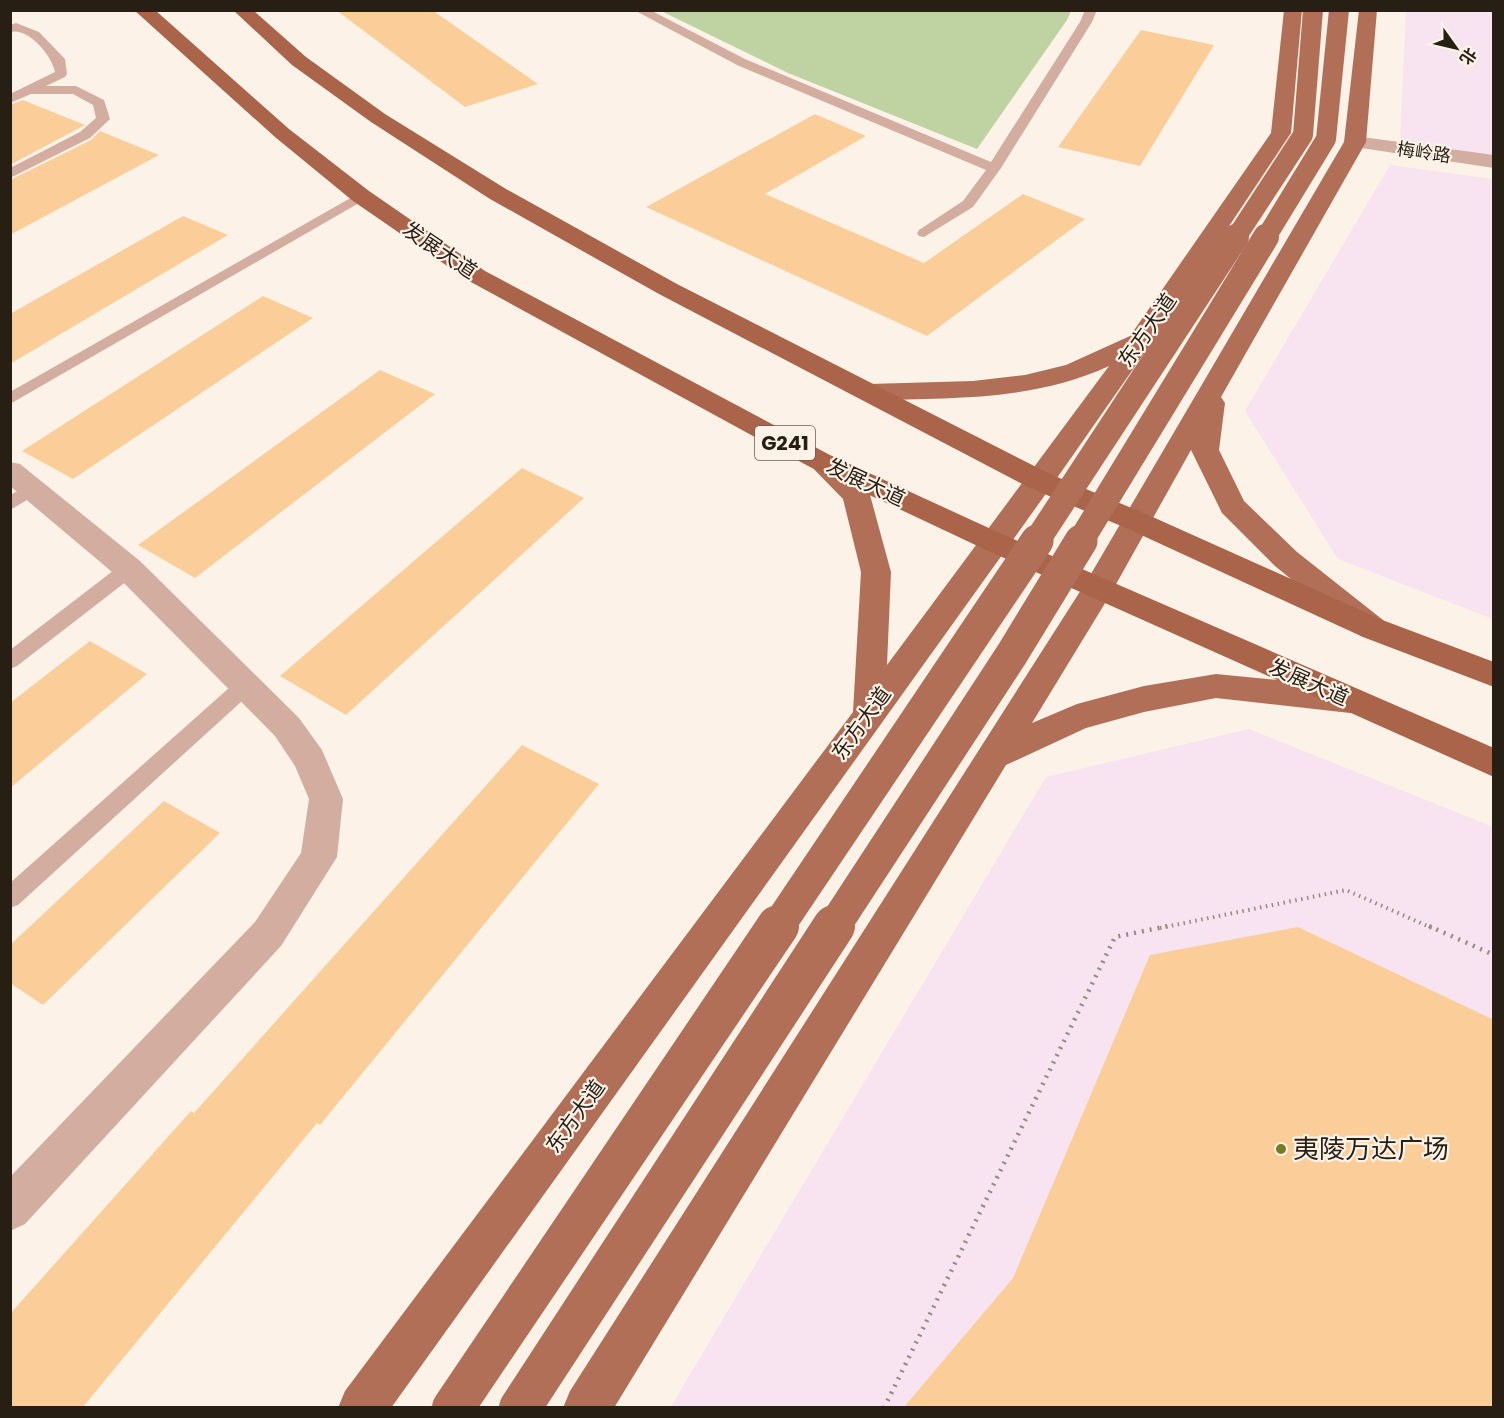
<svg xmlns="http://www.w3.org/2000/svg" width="1504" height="1418" font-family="Poppins,'Noto Sans SC',sans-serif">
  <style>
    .commercial { fill: #f8e3f1 }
    .green { fill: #bfd3a2 }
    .building { fill: #fbce99 }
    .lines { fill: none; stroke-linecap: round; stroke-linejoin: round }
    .path-far1 { stroke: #958b80; stroke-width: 4; stroke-dasharray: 1.5 4.5; stroke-linecap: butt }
    .path { stroke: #958b80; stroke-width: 4.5; stroke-dasharray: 2 6; stroke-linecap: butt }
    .service { fill: #d2ada0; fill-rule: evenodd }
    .minor { fill: #d2ada0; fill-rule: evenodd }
    .tertiary { fill: #d2ada0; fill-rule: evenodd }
    .primary { fill: #b16f58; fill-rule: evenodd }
    .trunk { fill: #aa644a; fill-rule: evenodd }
    .primary-bridge-far3 { stroke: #b16f58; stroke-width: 20 }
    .primary-bridge-far2 { stroke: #b16f58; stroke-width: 26 }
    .primary-bridge-far1 { stroke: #b16f58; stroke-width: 33 }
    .primary-bridge { stroke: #b16f58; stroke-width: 42 }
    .poi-dot { fill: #767b25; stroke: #fcf2e7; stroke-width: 2 }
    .labels { text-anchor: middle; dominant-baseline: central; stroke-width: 4.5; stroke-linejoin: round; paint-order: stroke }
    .far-street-label { font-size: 18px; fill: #281f14; stroke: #fcf2e7 }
    .shield { fill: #fcf2e7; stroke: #685e53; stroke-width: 1.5 }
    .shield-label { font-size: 20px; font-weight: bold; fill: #281f14 }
    .street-label { font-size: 21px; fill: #281f14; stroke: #fcf2e7 }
    .near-poi-label { font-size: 26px; fill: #281f14; stroke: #fcf2e7; text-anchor: start }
  </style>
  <rect width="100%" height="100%" fill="#fcf2e7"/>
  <g class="commercial">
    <polygon points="1406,11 1493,11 1493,155 1400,142"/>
    <polygon points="1390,165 1493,179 1493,619 1338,559 1245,411"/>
    <polygon points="1249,729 1493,827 1493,1407 670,1408 1046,777"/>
  </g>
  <polygon class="green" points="661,11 1071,11 1067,20 977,149 788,73"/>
  <g class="building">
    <polygon points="336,10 432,10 538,84 465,107"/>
    <polygon points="1141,30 1214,45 1140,166 1058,147"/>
    <polygon points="23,100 85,125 10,165 10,105"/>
    <polygon points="815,114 866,136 765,194 924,263 1023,194 1085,219 927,336 646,207"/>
    <polygon points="100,131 159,155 10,235 10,180 91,140"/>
    <polygon points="183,216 228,235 10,364 10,314"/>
    <polygon points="263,296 313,318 73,479 22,451"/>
    <polygon points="380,370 435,394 195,578 138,545"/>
    <polygon points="522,468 584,498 346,715 280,676"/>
    <polygon points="90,641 147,674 10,788 10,703"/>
    <polygon points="522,745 599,784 320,1125 317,1123 83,1407 10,1407 10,1314 191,1111 194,1113"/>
    <polygon points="164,801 220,833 43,1005 10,983 10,945"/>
    <polygon points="1298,927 1494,1020 1494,1407 904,1407 1013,1278 1150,955"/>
  </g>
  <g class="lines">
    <polyline class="path-far1" points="1160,928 1346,890 1432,928"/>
    <g class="path">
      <polyline points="1429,926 1494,955"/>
      <polyline points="884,1408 1115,937 1168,926"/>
    </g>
    <g class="service">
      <polygon points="634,10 650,10 745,59 991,162 1080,22 1085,10 1097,10 1092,22 1001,168 973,207 924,237 919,236 917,233 919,230 963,201 986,170 737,65"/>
      <path d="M16,23L39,32L65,59L67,74L65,77L46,86H76L104,100L110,119L90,138L10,178V168L80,132L96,118L93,105L73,94H31L10,103V94L55,72C52,56 29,27 10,32V25Z"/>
      <polygon points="361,192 366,193 368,196 366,199 10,404 10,392"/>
      <polygon points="33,483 39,485 42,489 39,493 10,510 10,495"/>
      <polygon points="129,562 136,564 139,569 136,574 17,666 10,669 10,650 122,564"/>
      <polygon points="246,677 253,679 256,685 253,691 18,905 10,908 10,883 239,679"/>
    </g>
    <polygon class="minor" points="10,462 20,464 140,561 299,718 322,750 343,799 337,857 281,946 25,1224 10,1231 10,1177 255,922 301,853 309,799 295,766 275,736 118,577 10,486"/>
    <polygon class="tertiary" points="1355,136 1494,155 1494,168 1348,146 1344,142 1348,138"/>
    <g class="primary">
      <path d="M1284,10H1302L1291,133L1152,342L1050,488L391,1408H338L345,1391L853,712L861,572L843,499L806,461L810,455C833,448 850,473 866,488L870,495L891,572L887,665L1109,366C1034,401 950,398 869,400L860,398L856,392L860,386L869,384L973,381L1025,375L1066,365L1130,336L1271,133Z"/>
      <polygon points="1359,10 1377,10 1366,142 1221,397 1225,403 1219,450 1244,501 1297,552 1383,620 1388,628 1383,636 1372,640 1361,636 1275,566 1222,513 1191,450 1110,595 1032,723 1077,704 1144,686 1216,674 1350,687 1362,691 1366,700 1362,709 1350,713 1216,698 1144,712 1086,728 1006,765 614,1408 563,1408 570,1391 1088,579 1344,142"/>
    </g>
    <g class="trunk">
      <polygon points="134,10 155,10 289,129 369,191 485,271 830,455 1004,535 1494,748 1494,777 984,549 810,467 469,281 353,201 275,137"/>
      <polygon points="233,10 253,10 306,57 385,114 506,189 677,284 1050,474 1146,514 1385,621 1494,662 1494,687 1363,637 1126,528 1030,488 659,294 490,199 371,122 292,65"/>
    </g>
    <g class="primary-bridge-far3">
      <polyline points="1235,239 1303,135 1313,10"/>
      <polyline points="1265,239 1326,139 1339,10"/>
    </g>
    <g class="primary-bridge-far2">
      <polyline points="1036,542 1236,237"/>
      <polyline points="1080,542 1266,237"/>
    </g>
    <g class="primary-bridge-far1">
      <polyline points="777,928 1037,541"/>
      <polyline points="833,928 1012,654 1081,541"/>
    </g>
    <g class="primary-bridge">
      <polyline points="453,1408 778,926"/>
      <polyline points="520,1408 834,926"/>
    </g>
  </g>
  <circle class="poi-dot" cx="1281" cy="1149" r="6"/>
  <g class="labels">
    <g class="far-street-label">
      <text transform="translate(1424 152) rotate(8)">梅岭路</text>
    </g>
    <rect class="shield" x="755" y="426" width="60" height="34" rx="4.5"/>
    <g class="shield-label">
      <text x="785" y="443">G241</text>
    </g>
    <g class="street-label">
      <text transform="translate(440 250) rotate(34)">发展大道</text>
      <text transform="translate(1147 330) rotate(-55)">东方大道</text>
      <text transform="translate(866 482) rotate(25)">发展大道</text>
      <text transform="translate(1309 682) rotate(24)">发展大道</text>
      <text transform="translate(861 723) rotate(-54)">东方大道</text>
      <text transform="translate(575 1116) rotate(-54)">东方大道</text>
    </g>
    <g class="near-poi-label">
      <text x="1293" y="1149">夷陵万达广场</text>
    </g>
  </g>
  <rect width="1504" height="1418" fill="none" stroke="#281f14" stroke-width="24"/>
  <g transform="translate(1456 48) rotate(124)" stroke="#fcf2e7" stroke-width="4.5" paint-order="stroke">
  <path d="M0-4.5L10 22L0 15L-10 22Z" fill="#281f14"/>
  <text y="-9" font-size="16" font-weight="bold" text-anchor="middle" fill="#281f14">北</text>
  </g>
</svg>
